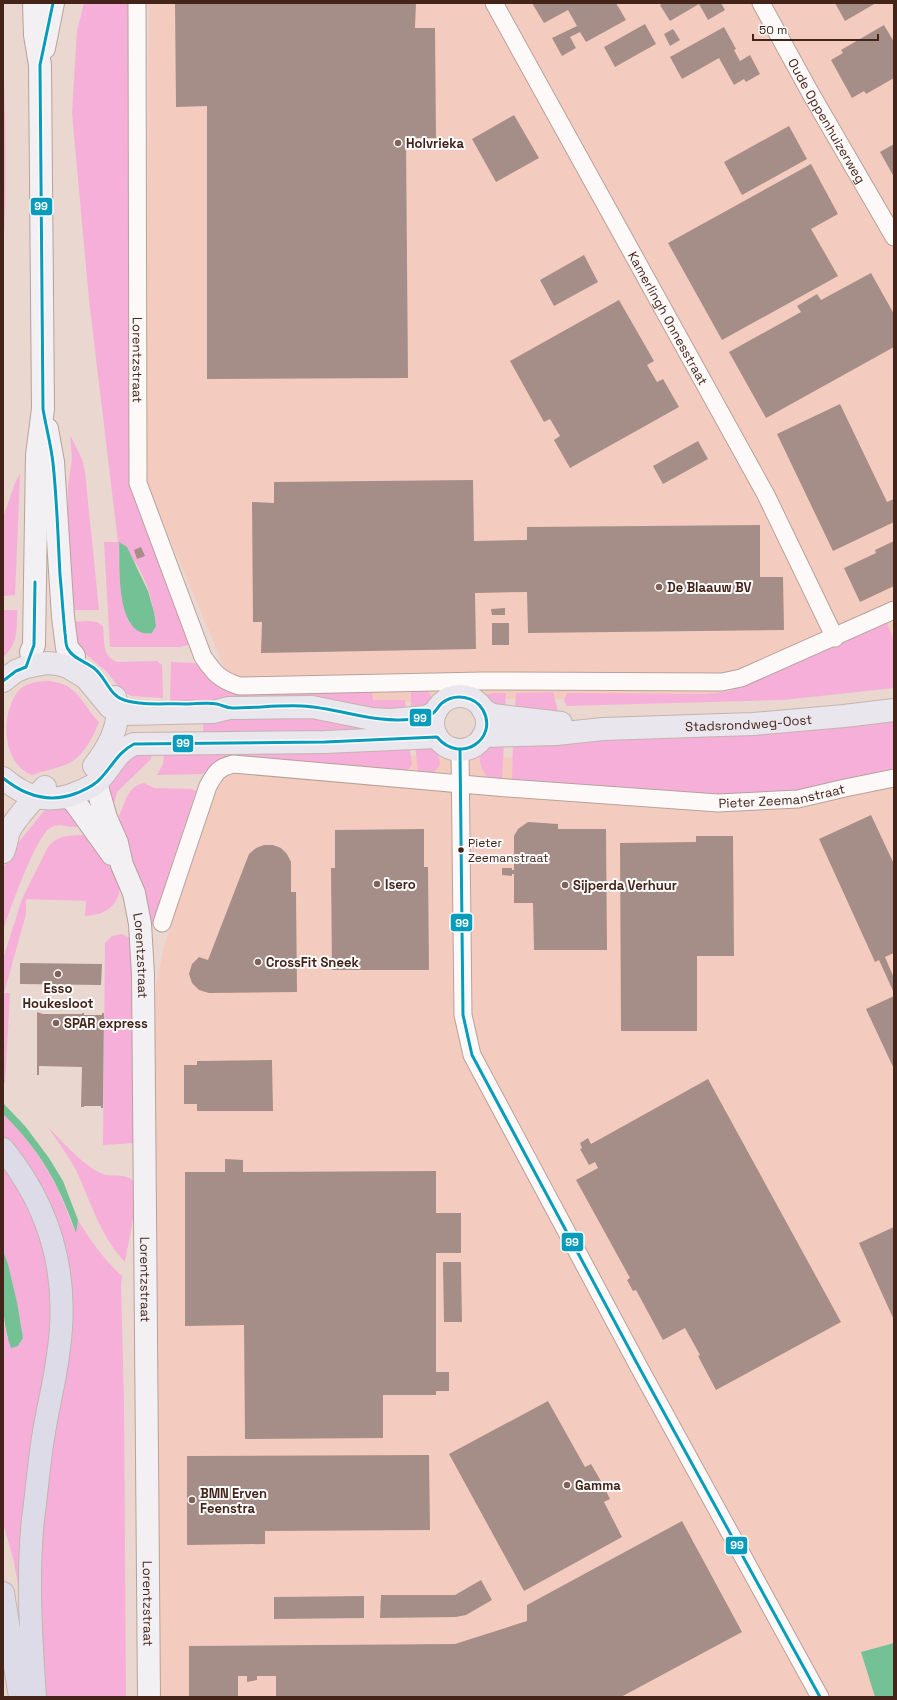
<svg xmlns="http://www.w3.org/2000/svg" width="897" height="1700" font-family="'Space Grotesk',sans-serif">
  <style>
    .built { fill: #f4ccbf }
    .green { fill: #f5afd8; fill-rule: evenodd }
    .water { fill: #74c196 }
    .building { fill: #a58e87 }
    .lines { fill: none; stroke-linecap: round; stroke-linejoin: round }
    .street-casing { stroke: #b8a19a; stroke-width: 19 }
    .secondary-casing { stroke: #b8a19a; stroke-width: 24 }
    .primary-casing { stroke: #c4b4af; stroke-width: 24 }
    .highway-casing { stroke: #c4b4af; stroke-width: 24 }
    .street { stroke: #fcf9f8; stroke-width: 17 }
    .secondary { stroke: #f2f0f3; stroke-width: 22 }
    .primary { stroke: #e9e6ee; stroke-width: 22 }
    .highway { stroke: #dddbe8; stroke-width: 22 }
    .bus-1-casing { stroke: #fbfbfb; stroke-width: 6 }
    .bus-1 { stroke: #079cbc; stroke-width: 3 }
    .poi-dot { fill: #7e6259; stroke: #fbfbfb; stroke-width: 1.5 }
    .bus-dot { fill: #442319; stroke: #fbfbfb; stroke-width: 1.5 }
    .labels { text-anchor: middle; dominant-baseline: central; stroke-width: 4; stroke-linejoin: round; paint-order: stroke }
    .bus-label { font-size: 12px; fill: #442319; stroke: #fbfbfb; text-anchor: start }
    .street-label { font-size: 13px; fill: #442319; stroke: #fbfbfb }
    .poi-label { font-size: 13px; font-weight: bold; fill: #442319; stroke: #fbfbfb; text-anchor: start }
    .line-badge { stroke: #fbfbfb; stroke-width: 1.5 }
    .badge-label { font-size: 11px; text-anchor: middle; font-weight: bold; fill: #fff }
  </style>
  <rect width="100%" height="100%" fill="#ead7d0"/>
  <g class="built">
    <polygon points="149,3 894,3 894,676 717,700 499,699 469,688 447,689 437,694 431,701 379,705 237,697 146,483"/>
    <polygon points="227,753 402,755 827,765 894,753 894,1697 157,1697 151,1158 156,987 164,946"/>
  </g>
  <g class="green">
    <path d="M84,3H128L131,460L188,632V645L180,647H110L104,542H118L89,300L72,113L77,31ZM119,542C124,549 130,555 135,562C147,580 154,605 156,626L152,633L130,624C120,604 118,566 119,542Z"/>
    <path d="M3,45C5,114 8,183 3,251Z"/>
    <polygon points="70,435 82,459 85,472 99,610 68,610 68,486 72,459"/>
    <polygon points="20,474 15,595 3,596 3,518 15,483"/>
    <path d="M3,610H17C17,628 18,645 3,657Z"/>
    <path d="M89,621L97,622L103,626C105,640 101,656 117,662L157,661L162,665L163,698L131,696L121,690L107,672L77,647L70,622Z"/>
    <polygon points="886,621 894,640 894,688 783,700 567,706 564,701 567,693 707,694 730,691 803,660"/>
    <polygon points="171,662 195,663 211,679 372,692 373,700 405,700 406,713 170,701"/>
    <path d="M50,681C80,685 81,704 99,722C92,739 83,758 65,765C54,769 43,771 32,775C0,763 0,709 21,688C30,682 40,681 50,681Z"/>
    <polygon points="411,690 428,692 435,700 411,714"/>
    <polygon points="553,692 559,715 515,713 516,693"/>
    <polygon points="494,693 506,693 505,711 478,696"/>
    <polygon points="321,716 394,733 203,736 203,718"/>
    <path d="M894,721V771L788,794L756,795L713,794L512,780L513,742C641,740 768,736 894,721Z"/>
    <path d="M504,742L502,779H489C482,771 480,764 479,754L488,746Z"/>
    <polygon points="415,743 425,744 438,753 440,765 434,772 418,773"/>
    <polygon points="409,744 412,765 408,770 218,762 211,766 203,774 157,775 163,764 165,747"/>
    <polygon points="152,753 151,759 147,763 117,792 113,808 105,787 126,756"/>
    <path d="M144,783L154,788L191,789L196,791L150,931L118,817C126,805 125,787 144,783Z"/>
    <path d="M66,806L86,824C83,825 80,826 77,827C67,828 59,822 50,828C35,838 9,912 3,931V868L18,843L43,812L48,809Z"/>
    <path d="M91,834L119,883C123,896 111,911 98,914C94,915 90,915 85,916L86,901L26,899V914L4,993H10L5,1083L3,1081V959L22,899L48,847C61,832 73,837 91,834Z"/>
    <polygon points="122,934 132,939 135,1143 103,1145 105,943 112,936"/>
    <path d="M3,1114C40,1150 58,1184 75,1232L78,1220C91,1241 104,1260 122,1276L121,1285L124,1403L126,1697H41L39,1508L66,1323L12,1147L3,1137Z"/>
    <path d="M47,1126C60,1139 86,1169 103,1174C113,1178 131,1171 136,1186C139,1196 127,1249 125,1262C100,1236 91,1202 76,1170C68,1155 57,1140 47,1126Z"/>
    <polygon points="3,1167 28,1203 51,1274 54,1320 30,1651 14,1562 3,1523 3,1318 7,1338 18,1346 23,1338 17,1302 8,1264 3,1251"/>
  </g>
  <g class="water">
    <path d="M119,542L127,547L148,591L154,612L156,626L152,633C115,639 120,565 119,542Z"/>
    <path d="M3,1103L25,1126L49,1158L63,1181L78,1220L76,1233C59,1184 40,1150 3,1114Z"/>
    <path d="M3,1251L8,1264L17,1302L23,1338L18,1346L11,1348C0,1318 3,1283 3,1251Z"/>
    <polygon points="894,1643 894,1697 875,1697 861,1652"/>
  </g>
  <g class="building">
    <polygon points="175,3 416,3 415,28 435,28 436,138 406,138 408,378 207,379 207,106 176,107"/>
    <polygon points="532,3 616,3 626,20 586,42 580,32 570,37 576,48 562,56 552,38 577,26 568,10 544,23"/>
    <polygon points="663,3 721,3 725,10 708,20 699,4 670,21 660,5"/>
    <polygon points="835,3 876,3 845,21"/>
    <polygon points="645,24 656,44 615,67 604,47"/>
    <polygon points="884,25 894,42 894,78 866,94 864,91 852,98 831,60 843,53 841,50"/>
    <polygon points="724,27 736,49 734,50 740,61 750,55 760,74 746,82 744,79 734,85 719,58 682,79 670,57"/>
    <polygon points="673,29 680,40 670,46 664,34"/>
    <polygon points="514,115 539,158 496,182 472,139"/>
    <polygon points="789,126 807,159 742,195 724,162"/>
    <polygon points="894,144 894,177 880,152"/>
    <polygon points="811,164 838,214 811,229 838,276 722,340 668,243"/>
    <polygon points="584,255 598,282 554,306 540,280"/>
    <polygon points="871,273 894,314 894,347 766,418 729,352 801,312 797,306 817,294 821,300"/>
    <polygon points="619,300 654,361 647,365 657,382 663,379 679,407 570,468 554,440 560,436 550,419 544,422 510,361"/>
    <polygon points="840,404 887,502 894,499 894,522 833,551 777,434"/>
    <polygon points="698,441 708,459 663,484 653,466"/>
    <polygon points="473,480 474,541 527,540 527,527 760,525 760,577 783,577 784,630 528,633 527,592 475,593 476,649 261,653 262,622 253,622 252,502 274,503 274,482"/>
    <polygon points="894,541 894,586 860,602 844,568 876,553 875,550"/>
    <polygon points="141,547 145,556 137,559 134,550"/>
    <polygon points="505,608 505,615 492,615 491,609"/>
    <rect x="492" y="623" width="17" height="22"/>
    <polygon points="871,815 894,864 894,953 885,957 894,978 894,993 879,960 875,962 819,839"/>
    <polygon points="528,822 558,824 558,829 606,829 607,950 534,950 533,903 514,903 514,874 512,874 512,876 502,875 502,868 512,868 512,870 514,870 514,836 518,829"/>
    <polygon points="424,829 424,867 428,867 429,970 332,970 331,868 335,868 335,830"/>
    <polygon points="696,836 733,836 734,956 697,956 697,1031 621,1031 620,843 696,842"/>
    <polygon points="264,845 273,845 281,848 287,854 291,862 291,892 296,892 297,992 209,993 199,990 192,983 189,974 192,964 199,957 208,960 249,854 256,848"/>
    <polygon points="20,963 102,964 101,985 20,984"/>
    <polygon points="894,996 894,1069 866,1009"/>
    <polygon points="37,1012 43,1014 82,1014 82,1013 84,1013 84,1015 102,1015 102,1013 104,1013 103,1108 101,1108 101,1106 84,1106 84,1107 81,1107 82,1067 39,1066 39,1075 37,1075"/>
    <polygon points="272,1060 273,1111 197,1111 197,1104 184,1104 184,1065 197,1065 197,1061"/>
    <polygon points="708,1079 841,1322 716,1390 698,1356 700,1355 685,1328 663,1340 636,1290 633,1291 627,1280 630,1278 576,1180 598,1168 595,1162 589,1165 580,1149 582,1148 580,1143 588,1138 591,1144"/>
    <polygon points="225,1159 243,1160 243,1172 436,1171 436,1213 461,1213 461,1253 436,1253 436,1372 449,1372 449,1391 436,1391 436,1395 383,1395 383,1438 245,1439 244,1325 185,1326 185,1172 225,1172"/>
    <polygon points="894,1227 894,1320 859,1243"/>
    <polygon points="443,1262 461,1262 462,1322 444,1322"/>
    <polygon points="548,1401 585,1467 591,1464 601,1481 610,1499 604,1502 622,1537 524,1591 449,1454"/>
    <polygon points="429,1455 430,1530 265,1531 265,1544 187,1545 187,1456"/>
    <polygon points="682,1521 742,1632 621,1697 276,1697 276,1676 257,1676 257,1680 247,1682 247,1676 238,1676 238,1697 189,1697 189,1646 455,1644 527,1621 527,1605"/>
    <polygon points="481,1580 492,1600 466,1615 456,1617 380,1618 381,1595 455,1595"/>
    <polygon points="364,1596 364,1618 274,1619 274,1597"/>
  </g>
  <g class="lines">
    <g class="street-casing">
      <g id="street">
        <path id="s1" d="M137,3L138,483L203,657C215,674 219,679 239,686L483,681L722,682L741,678L894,610"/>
        <path id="s2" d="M494,3L766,495L835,638"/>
        <path id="s3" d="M761,3L811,94L894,237"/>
        <polyline points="460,750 463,1015 472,1055 640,1369 820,1697"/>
        <path id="s4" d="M162,923L208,786C216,772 218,768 233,764L507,788L718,803L798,799L845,788L894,778"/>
      </g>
    </g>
    <g class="secondary-casing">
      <g id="secondary">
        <polyline points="44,48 53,3"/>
        <polyline points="47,429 53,462 63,617 67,648 74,656"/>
        <polyline points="31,652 34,645 37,455 43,409 40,65 35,35 34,3"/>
        <path id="s5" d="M96,783L106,818L117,843L122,865L134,893L140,924L143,974L149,1697"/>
        <polyline points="67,797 74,801 112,854"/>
      </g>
    </g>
    <g class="primary-casing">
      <g id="primary">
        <polyline points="3,681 16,671 26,667 47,663 57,664 68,667 86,678 110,707 125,714 213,712 229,708 312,707 372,719 390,720 425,717 435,713"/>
        <circle cx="460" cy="723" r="27"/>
        <polyline points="483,710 493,715 561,723"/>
        <path id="s6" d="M483,736L556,734L603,729L753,724L844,716L894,710"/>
        <path d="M94,766C109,747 123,721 115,697"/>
        <path d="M3,778C25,797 46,804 74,794C81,791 90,788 96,783C111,770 115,752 134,744L325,742L437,737"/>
        <path d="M3,852C7,844 7,836 9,831C16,818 35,797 45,787"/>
      </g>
    </g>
    <g class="highway-casing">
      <g id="highway">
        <path d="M3,1149C52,1209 70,1278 58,1355C55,1381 48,1406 44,1432C39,1461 37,1490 33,1519C27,1578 31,1638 35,1697"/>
        <polyline points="3,1593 20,1697"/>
      </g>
    </g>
    <use href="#street" class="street"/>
    <use href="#secondary" class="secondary"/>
    <use href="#primary" class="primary"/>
    <use href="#highway" class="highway"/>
    <g class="bus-1-casing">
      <g id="bus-1">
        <polyline points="3,681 16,671 26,667 34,645 35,582"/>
        <polyline points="460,750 463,1015 472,1055 640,1369 820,1697"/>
        <path d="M3,778C25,796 49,804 77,793C86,789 94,786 100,779C112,767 118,752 134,744L325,742L437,737C460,765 499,739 483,710C475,696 455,693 442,703C438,706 437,711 432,714C426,717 419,718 413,719C374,724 340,708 302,706C278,705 255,708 232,708C226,708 222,705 217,704C207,702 196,704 186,704C166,703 143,706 124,700C110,696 106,678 95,669C87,662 73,659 68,649C65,645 66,638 65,633C63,614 62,595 60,575C58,538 57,500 53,463C51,445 46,427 43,409L40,65L53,3"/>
      </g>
    </g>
    <use href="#bus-1" class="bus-1"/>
  </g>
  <g class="poi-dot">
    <circle cx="398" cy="143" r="4"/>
    <circle cx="659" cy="587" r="4"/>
    <circle cx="377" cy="884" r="4"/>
    <circle cx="565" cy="885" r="4"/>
    <circle cx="258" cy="962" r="4"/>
    <circle cx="58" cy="974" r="4"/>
    <circle cx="56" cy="1023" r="4"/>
    <circle cx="567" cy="1485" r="4"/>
    <circle cx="192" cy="1500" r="4"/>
  </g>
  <circle class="bus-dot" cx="461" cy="850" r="3.5"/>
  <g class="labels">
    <g class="bus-label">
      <text x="468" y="843">Pieter<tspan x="468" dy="15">Zeemanstraat</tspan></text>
    </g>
    <g class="street-label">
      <text stroke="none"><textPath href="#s3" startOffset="135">Oude Oppenhuizerweg</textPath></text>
      <text stroke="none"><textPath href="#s2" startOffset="360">Kamerlingh Onnesstraat</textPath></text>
      <text stroke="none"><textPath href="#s1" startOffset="357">Lorentzstraat</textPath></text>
      <text stroke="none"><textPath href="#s6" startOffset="266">Stadsrondweg-Oost</textPath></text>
      <text stroke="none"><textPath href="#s4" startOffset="730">Pieter Zeemanstraat</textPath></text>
      <text stroke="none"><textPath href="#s5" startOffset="180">Lorentzstraat</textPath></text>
      <text stroke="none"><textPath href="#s5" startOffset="504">Lorentzstraat</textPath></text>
      <text stroke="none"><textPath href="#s5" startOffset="828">Lorentzstraat</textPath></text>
    </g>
    <g class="poi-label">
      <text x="406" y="143">Holvrieka</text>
      <text x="667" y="587">De Blaauw BV</text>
      <text x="385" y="884">Isero</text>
      <text x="573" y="885">Sijperda Verhuur</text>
      <text x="266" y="962">CrossFit Sneek</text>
      <text x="58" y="988" text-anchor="middle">Esso<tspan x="58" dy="15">Houkesloot</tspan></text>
      <text x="64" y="1023">SPAR express</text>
      <text x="575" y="1485">Gamma</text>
      <text x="200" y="1493">BMN Erven<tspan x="200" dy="15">Feenstra</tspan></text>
    </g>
  </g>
  <g class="line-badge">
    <rect x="30" y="197" width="23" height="19" rx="4" fill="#079cbc"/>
    <rect x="409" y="708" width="23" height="19" rx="4" fill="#079cbc"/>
    <rect x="172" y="734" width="22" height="19" rx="4" fill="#079cbc"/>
    <rect x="450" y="913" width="23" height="19" rx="4" fill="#079cbc"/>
    <rect x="561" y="1232" width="23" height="20" rx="4" fill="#079cbc"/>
    <rect x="725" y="1536" width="23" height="19" rx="4" fill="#079cbc"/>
  </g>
  <g class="badge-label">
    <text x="41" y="210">99</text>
    <text x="420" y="722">99</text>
    <text x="183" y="747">99</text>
    <text x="462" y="927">99</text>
    <text x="572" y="1246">99</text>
    <text x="737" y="1549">99</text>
  </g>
  <rect width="897" height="1700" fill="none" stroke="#442319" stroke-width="8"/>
  <path d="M753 34v6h125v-6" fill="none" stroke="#442319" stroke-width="2"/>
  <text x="759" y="34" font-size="12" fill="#442319" stroke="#fbfbfb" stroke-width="3" paint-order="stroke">50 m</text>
</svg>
